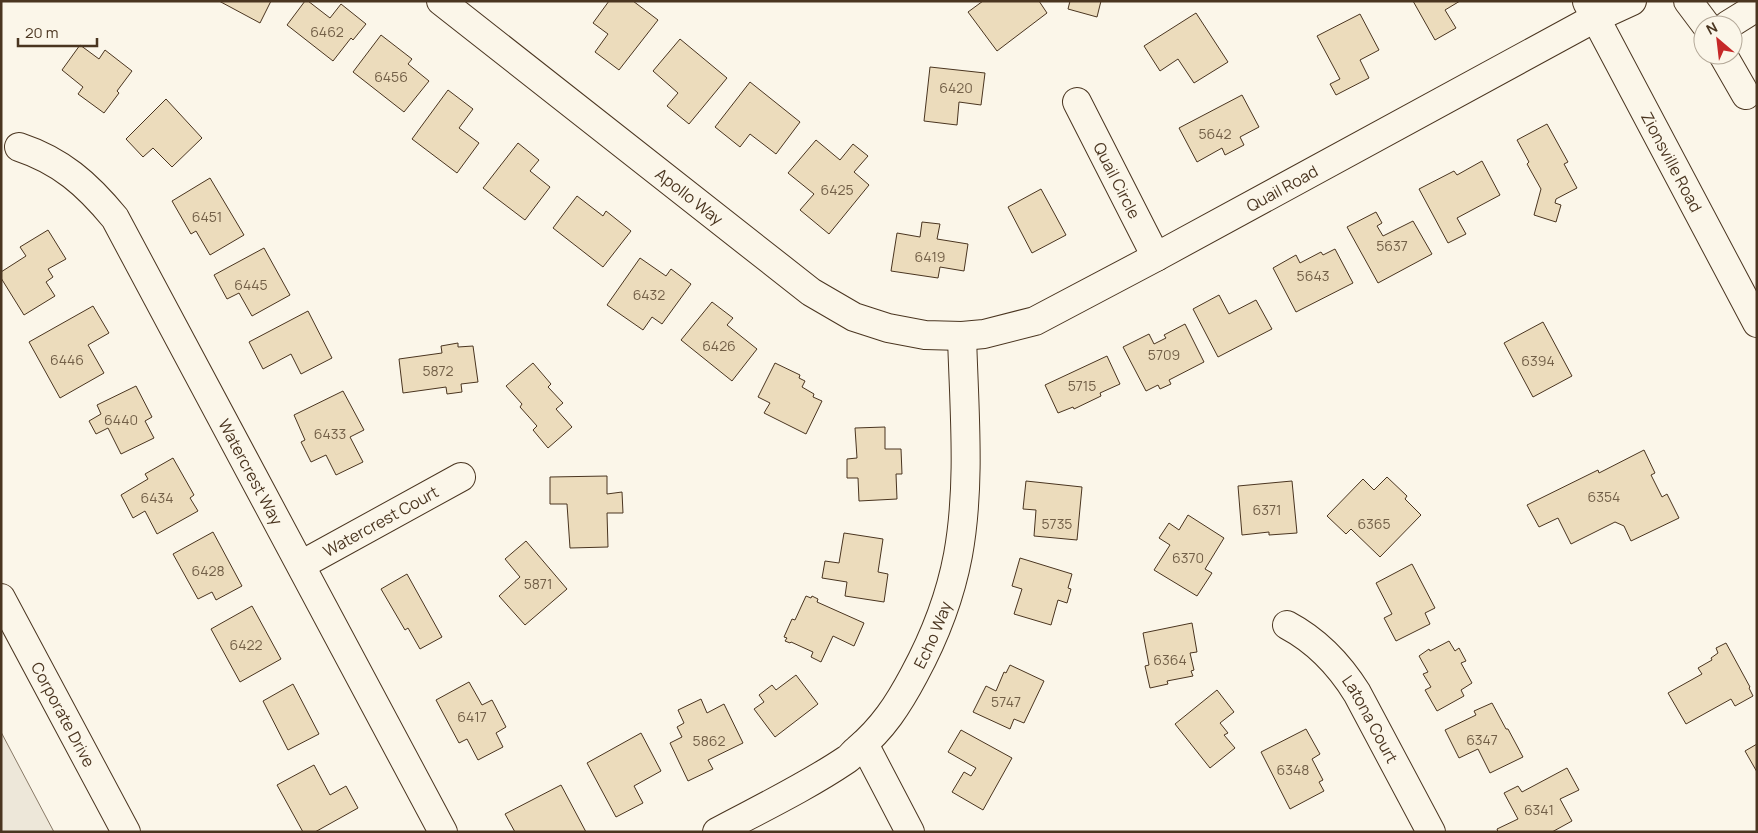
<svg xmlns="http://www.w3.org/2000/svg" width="1758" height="833" font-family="Manrope,sans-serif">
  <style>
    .parking { fill: #ede7d9; stroke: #887966 }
    .building { fill: #ecdcbc; stroke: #4a3520 }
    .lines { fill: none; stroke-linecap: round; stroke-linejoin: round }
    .minor-casing { stroke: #4a3520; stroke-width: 30 }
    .minor { stroke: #fbf6e9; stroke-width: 28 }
    .labels { text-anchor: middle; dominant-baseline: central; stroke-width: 4; stroke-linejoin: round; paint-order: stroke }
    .number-label { font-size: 14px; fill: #725f47 }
    .street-label { font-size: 16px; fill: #4a3520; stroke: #fbf6e9 }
  </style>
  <rect width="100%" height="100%" fill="#fbf6e9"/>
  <polygon class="parking" points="1,732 54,832 1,832"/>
  <g class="building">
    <polygon points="219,1 271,1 260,23"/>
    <polygon points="305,1 308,1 330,18 341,4 366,24 353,40 351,38 333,61 287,25"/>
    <polygon points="609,1 633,1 658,20 619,70 595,52 608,34 593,23"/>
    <polygon points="983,1 1039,1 1047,13 997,51 968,12"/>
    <polygon points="1070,1 1101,1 1097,17 1068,9"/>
    <polygon points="1413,1 1460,1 1445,10 1456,28 1435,40"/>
    <polygon points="1196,13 1228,62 1194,83 1178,59 1160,71 1144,46"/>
    <polygon points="1360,14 1379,50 1360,60 1369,78 1336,95 1330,84 1340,79 1317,36"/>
    <polygon points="381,35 412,59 408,64 429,81 404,112 353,72"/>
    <polygon points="680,39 727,78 689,124 667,106 678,93 653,71"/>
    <polygon points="80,45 99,59 105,50 132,71 117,91 119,93 104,113 78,94 83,87 62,70"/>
    <polygon points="930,67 985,73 981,105 959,102 957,125 924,121"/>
    <polygon points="750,82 800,122 776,154 750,134 740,147 715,127"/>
    <polygon points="448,90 473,109 459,128 479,143 457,173 412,139"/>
    <polygon points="1242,95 1259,127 1240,137 1244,145 1225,155 1222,148 1197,162 1179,128"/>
    <polygon points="166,99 202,138 172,167 153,148 143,157 126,139"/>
    <polygon points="1547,124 1568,162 1564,164 1577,188 1556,199 1555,203 1561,205 1556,222 1534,215 1541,189 1527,164 1529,162 1517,140"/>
    <polygon points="816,140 840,160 853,144 868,156 854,172 869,185 829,234 800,210 814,194 788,173"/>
    <polygon points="518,143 539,160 530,171 550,187 525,220 483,188"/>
    <polygon points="1482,161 1500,195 1457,218 1466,234 1448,243 1419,189 1454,171 1457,175"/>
    <polygon points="210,178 244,235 210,255 196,231 191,234 172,201"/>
    <polygon points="1041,189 1066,235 1032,253 1008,207"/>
    <polygon points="577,196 603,216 606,211 631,231 603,267 553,228"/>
    <polygon points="1376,212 1382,223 1377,226 1383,236 1413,221 1432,254 1378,283 1347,227"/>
    <polygon points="922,222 940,224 937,239 968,244 964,271 940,267 938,278 891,271 897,233 920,237"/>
    <polygon points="48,230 66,259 48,269 53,277 46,282 55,296 24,315 1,278 1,272 26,256 20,247"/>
    <polygon points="264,248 290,295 252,316 239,293 227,299 214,275"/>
    <polygon points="1335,249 1353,283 1296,312 1273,268 1296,255 1300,263 1321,252 1323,255"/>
    <polygon points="640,258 666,276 671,269 691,284 662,324 652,317 643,330 607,305"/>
    <polygon points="1219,295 1229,314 1256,300 1272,329 1218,357 1193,309"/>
    <polygon points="712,302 733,318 727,325 757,349 732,381 681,340"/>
    <polygon points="93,306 109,333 88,345 104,373 60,398 29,342"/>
    <polygon points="308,311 332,358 301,374 291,354 263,369 249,342"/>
    <polygon points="1543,322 1572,376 1533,397 1504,343"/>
    <polygon points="1185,324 1204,362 1169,380 1171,384 1160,389 1158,385 1146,391 1123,347 1149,334 1154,344 1166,338 1164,335"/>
    <polygon points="458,343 458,347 473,346 478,382 461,384 462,392 447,394 446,387 403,393 399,359 442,353 441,346"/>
    <polygon points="1107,356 1120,384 1100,393 1101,396 1074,409 1073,407 1058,413 1045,385"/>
    <polygon points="533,363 551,384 548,387 563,403 556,409 572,427 548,448 533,430 537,426 520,407 522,404 506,386"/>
    <polygon points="775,363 800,375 799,378 805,381 802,387 814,394 813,397 822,401 806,434 764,413 770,403 758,397"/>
    <polygon points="136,386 152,417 145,421 154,438 121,454 108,428 96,434 89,421 101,414 97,405"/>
    <polygon points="343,391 364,430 350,437 363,462 336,475 326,455 311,462 301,442 305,440 294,415"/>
    <polygon points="885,427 885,449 901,449 902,474 896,474 897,499 859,501 858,478 847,478 847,459 857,458 855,428"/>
    <polygon points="1644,450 1655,473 1651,475 1662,497 1667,494 1679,518 1631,541 1624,526 1615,522 1571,544 1558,518 1539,527 1527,505 1598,470 1599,473"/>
    <polygon points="173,458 194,495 190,498 198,511 157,534 145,511 133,518 121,495 148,479 145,474"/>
    <polygon points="607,476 607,494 622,492 623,513 607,513 608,547 570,548 567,504 550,504 550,477"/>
    <polygon points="1387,477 1407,496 1405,499 1421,515 1380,557 1351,529 1346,534 1327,516 1363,479 1374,490"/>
    <polygon points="1026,481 1082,487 1077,540 1034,536 1036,510 1023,509"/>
    <polygon points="1292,481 1297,533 1269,535 1269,532 1242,535 1238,486"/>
    <polygon points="1188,515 1224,538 1205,569 1212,573 1197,596 1154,570 1170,545 1159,538 1169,523 1179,530"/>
    <polygon points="213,532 242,586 216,600 212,592 198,599 173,554"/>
    <polygon points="844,533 883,539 878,572 888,574 884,602 845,596 847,582 822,578 825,561 839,563"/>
    <polygon points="526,541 567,589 525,625 499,596 520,577 505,559"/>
    <polygon points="1020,558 1072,574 1068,588 1071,589 1067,603 1058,600 1051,625 1014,614 1022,589 1012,586"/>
    <polygon points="1412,564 1435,608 1425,613 1430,624 1396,641 1384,618 1392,614 1376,583"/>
    <polygon points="407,574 442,637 420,649 408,628 405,630 381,589"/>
    <polygon points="806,596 811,598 812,596 818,599 817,602 864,623 854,646 833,636 821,662 811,657 813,652 791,642 790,643 785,641 787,638 784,637 792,619 795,620"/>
    <polygon points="252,606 281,659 240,682 211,629"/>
    <polygon points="1192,623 1197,652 1190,653 1194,670 1191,671 1193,676 1167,681 1168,684 1150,688 1145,666 1149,665 1143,633"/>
    <polygon points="1449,641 1455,651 1459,648 1466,661 1461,663 1472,683 1461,690 1464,696 1437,711 1425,690 1431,687 1423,674 1428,672 1419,656 1429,649 1430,651"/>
    <polygon points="1726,643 1750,687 1749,688 1753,696 1735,706 1731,699 1686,724 1668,693 1702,674 1698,668 1712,660 1711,658 1718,653 1716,648"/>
    <polygon points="1010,665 1044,681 1024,723 1014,719 1010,729 973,712 986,686 996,691 1004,672 1006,673"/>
    <polygon points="796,675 818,704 775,737 754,709 764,702 759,695 772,685 776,690"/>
    <polygon points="469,682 482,705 492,700 506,727 496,733 503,747 478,760 467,739 459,743 436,700"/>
    <polygon points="293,684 319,734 288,750 263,701"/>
    <polygon points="1217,690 1234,712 1220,723 1228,733 1224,735 1235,748 1210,768 1175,724"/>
    <polygon points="701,699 707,713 724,704 743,743 708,760 713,769 688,781 670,743 682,737 677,727 684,723 678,710"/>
    <polygon points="1492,703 1506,729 1508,729 1523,757 1490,773 1478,749 1459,758 1445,730 1476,715 1474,711"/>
    <polygon points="1306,729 1320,754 1312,759 1323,780 1319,782 1324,791 1290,809 1261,752"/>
    <polygon points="961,730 1012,758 983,810 952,792 964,772 971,776 976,768 948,752"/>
    <polygon points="641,733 661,771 634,786 643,803 616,817 587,763"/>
    <polygon points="1757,744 1757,772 1745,751"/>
    <polygon points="314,765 330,795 346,786 358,808 315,832 303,832 277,785"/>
    <polygon points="1567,768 1579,790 1560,799 1572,821 1552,832 1498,832 1497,829 1518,819 1504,793 1518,786 1522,792"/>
    <polygon points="561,785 586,832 515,832 505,814"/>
  </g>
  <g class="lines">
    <g class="minor-casing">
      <g id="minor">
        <path id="s1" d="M441,1L811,292L854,317L888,328L925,335L962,336L984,334L1035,321L1156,257L1595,18L1632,1"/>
        <polyline points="1688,1 1706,25"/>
        <path id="s2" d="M1587,2L1757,323"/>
        <polyline points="1728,25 1757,7"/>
        <polyline points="1723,55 1746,95"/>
        <path id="s3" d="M1077,102L1156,257"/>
        <path id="s4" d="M19,147C61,161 87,184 115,218L443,832"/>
        <path id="s5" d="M301,565L461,477"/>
        <path id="s6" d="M1,598L126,832"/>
        <path id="s7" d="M1287,625C1317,641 1339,664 1357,693L1431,832"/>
        <polyline points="864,744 910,832"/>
        <path id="s8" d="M717,832C760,809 806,787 846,760C850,758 853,753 857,750C883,728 898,705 914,675C934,638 950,598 958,555C971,484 964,408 962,336"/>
      </g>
    </g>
    <use href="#minor" class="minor"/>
  </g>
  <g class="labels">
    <g class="number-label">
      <text x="327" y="31">6462</text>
      <text x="391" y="76">6456</text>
      <text x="956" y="87">6420</text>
      <text x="1215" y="133">5642</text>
      <text x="837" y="189">6425</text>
      <text x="207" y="216">6451</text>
      <text x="1392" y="245">5637</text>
      <text x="930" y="256">6419</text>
      <text x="1313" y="275">5643</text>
      <text x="251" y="284">6445</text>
      <text x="649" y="294">6432</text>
      <text x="719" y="345">6426</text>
      <text x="1164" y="354">5709</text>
      <text x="67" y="359">6446</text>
      <text x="1538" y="360">6394</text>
      <text x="438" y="370">5872</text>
      <text x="1082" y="385">5715</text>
      <text x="121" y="419">6440</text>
      <text x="330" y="433">6433</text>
      <text x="1604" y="496">6354</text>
      <text x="157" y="497">6434</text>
      <text x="1267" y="509">6371</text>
      <text x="1057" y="523">5735</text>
      <text x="1374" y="523">6365</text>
      <text x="1188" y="557">6370</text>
      <text x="208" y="570">6428</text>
      <text x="538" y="583">5871</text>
      <text x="246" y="644">6422</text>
      <text x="1170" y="659">6364</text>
      <text x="1006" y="701">5747</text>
      <text x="472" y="716">6417</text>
      <text x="1482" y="739">6347</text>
      <text x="709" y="740">5862</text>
      <text x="1293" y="769">6348</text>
      <text x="1539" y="809">6341</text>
    </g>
    <g class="street-label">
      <text stroke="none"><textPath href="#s2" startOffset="181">Zionsville Road</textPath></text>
      <text stroke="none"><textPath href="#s3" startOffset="88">Quail Circle</textPath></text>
      <text stroke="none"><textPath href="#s1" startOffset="986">Quail Road</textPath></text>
      <text stroke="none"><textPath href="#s1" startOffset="316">Apollo Way</textPath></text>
      <text stroke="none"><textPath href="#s4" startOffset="409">Watercrest Way</textPath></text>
      <text stroke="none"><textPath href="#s5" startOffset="91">Watercrest Court</textPath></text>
      <text stroke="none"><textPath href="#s8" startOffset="302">Echo Way</textPath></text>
      <text stroke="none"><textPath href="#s6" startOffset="132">Corporate Drive</textPath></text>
      <text stroke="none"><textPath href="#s7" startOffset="128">Latona Court</textPath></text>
    </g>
  </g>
  <rect width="1758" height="833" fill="none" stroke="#4a3520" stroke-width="5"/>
  <g transform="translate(1718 40) rotate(332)"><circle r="24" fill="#fbf6e9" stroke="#b4a999"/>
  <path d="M0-4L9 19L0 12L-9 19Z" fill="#c62828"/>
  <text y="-8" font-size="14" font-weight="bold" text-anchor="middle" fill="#4a3520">N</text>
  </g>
  <path d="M18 38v8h79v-8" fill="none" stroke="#4a3520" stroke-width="2.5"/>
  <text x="25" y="38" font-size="15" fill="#4a3520" stroke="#fbf6e9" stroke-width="4" paint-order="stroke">20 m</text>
</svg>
